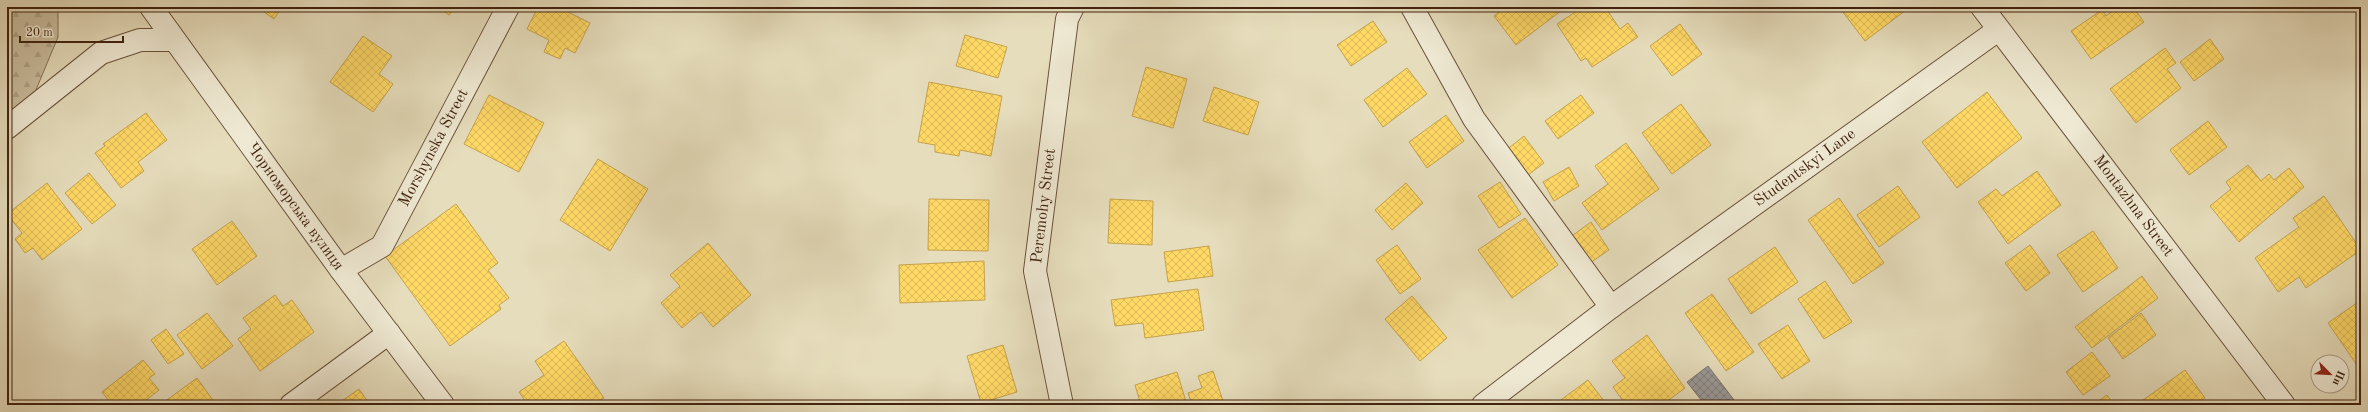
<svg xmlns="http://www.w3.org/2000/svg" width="2368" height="412" font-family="'Old Standard TT',serif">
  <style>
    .forest { fill: url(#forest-firs); stroke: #857056 }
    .homes { fill: url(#homes-cross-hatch); stroke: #c6a24c }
    .industry { fill: url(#industry-cross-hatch); stroke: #7e756f }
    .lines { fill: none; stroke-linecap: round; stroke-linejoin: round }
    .minor-casing { stroke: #6a513a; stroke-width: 24 }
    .minor { stroke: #efe9d3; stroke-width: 22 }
    .labels { text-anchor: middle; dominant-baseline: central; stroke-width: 4; stroke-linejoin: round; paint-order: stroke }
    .street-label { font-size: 16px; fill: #40220e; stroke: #efe9d3 }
  </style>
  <defs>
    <pattern id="forest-firs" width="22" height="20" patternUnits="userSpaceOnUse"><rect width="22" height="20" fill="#cabd9e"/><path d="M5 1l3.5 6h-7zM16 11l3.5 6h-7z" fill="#afa287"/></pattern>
    <pattern id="homes-cross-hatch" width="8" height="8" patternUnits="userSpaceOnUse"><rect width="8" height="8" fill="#ffd966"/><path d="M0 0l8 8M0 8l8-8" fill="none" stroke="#dcba57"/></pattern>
    <pattern id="industry-cross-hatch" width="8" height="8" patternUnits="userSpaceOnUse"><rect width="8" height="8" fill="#999"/><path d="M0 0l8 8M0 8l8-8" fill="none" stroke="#7e7c7b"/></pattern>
  </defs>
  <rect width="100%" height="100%" fill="#e6ddbc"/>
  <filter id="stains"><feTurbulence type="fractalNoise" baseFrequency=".005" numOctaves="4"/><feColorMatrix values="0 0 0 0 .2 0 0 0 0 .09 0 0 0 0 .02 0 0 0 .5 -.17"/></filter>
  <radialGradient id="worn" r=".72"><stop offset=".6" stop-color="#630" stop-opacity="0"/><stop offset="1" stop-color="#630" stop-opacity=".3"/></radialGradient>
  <polygon class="forest" points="7,7 58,7 58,37 33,97 7,117"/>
  <g class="homes">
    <polygon points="257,7 282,7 274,19"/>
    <polygon points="438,7 455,7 449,15"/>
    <polygon points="538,7 558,7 590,23 575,53 565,48 560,59 544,52 549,40 527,29"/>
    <polygon points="1505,7 1566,7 1516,45 1494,16"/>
    <polygon points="1583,7 1605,7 1620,29 1628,23 1638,37 1592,67 1586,58 1581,61 1557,24"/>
    <polygon points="1839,7 1910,7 1865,41"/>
    <polygon points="2118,7 2133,7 2144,22 2091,59 2071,31 2102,10 2106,16"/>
    <polygon points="1373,21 1387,42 1351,66 1337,45"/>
    <polygon points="1680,24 1702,54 1672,76 1650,46"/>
    <polygon points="965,35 1007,47 998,78 956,66"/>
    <polygon points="363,36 392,56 379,74 393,84 373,112 330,82"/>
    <polygon points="2210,39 2224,59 2194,81 2180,62"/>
    <polygon points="2165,48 2176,63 2167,69 2181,88 2136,123 2110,89"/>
    <polygon points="1146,67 1187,79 1173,128 1132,116"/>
    <polygon points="1407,68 1427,94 1383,127 1364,100"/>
    <polygon points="929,82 1002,96 991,156 960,150 959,156 935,152 935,145 918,142"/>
    <polygon points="1214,87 1259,102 1248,135 1203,121"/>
    <polygon points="1987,92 2022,138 1957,188 1922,142"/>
    <polygon points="489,95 544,123 519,172 464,144"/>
    <polygon points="1581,95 1594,113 1558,139 1545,121"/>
    <polygon points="1681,104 1711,145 1672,174 1642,133"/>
    <polygon points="146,113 167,140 138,162 144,171 121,188 95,153 105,146 103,144"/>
    <polygon points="1446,115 1464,141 1427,168 1409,142"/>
    <polygon points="2208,121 2227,147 2189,175 2170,150"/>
    <polygon points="1524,136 1544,163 1524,178 1505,151"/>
    <polygon points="1626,143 1659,189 1602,230 1582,203 1608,184 1595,166"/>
    <polygon points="598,159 648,189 610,251 560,220"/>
    <polygon points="2248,165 2261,181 2269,174 2274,180 2289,168 2304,187 2239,242 2210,206 2231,189 2226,182"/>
    <polygon points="1569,167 1579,186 1554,201 1543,182"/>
    <polygon points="2037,171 2061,205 2008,244 1978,202 1996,189 2002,196"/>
    <polygon points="89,173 116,205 92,224 65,193"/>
    <polygon points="1500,182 1521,214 1499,228 1478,196"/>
    <polygon points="47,183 82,229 42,260 33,248 25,253 15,239 22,233 7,214"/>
    <polygon points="1406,183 1423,203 1392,230 1375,210"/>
    <polygon points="1898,186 1920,217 1879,247 1857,215"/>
    <polygon points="2324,196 2361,250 2306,288 2299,277 2278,292 2255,258 2299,227 2293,218"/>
    <polygon points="1839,198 1884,263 1853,284 1808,220"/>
    <polygon points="929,199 989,200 988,251 928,250"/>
    <polygon points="1110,199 1153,201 1152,245 1108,243"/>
    <polygon points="456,204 498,263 488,270 509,298 499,305 501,309 450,346 385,256"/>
    <polygon points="1525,218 1558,265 1512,298 1478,250"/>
    <polygon points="232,221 257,256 217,285 192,249"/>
    <polygon points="1591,222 1609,250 1587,265 1569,238"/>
    <polygon points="2093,231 2118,268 2083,292 2057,255"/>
    <polygon points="708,243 751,295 713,327 701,312 682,328 661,303 680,286 670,275"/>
    <polygon points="1397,245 1421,279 1400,294 1376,260"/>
    <polygon points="2030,245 2050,273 2026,291 2005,263"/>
    <polygon points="1209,246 1213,276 1168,282 1164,252"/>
    <polygon points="1775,247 1798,282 1751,314 1728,279"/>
    <polygon points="984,261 985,300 900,303 899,265"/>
    <polygon points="2142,276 2158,298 2092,348 2075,327"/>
    <polygon points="1825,281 1852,322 1824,339 1798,299"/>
    <polygon points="1198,289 1204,330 1145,338 1143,323 1115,326 1111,300"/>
    <polygon points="1712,294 1754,352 1726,371 1685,313"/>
    <polygon points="275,295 283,306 292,300 314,332 260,371 238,339 251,329 243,318"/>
    <polygon points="1412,296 1447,338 1420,361 1385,319"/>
    <polygon points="2361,300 2361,371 2328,323"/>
    <polygon points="207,313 233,346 202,369 177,335"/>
    <polygon points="2141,313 2156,335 2123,359 2108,338"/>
    <polygon points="1788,325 1810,361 1782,379 1758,344"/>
    <polygon points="166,329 184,354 168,364 151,340"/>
    <polygon points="1647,335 1685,388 1662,405 1626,405 1613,387 1625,378 1612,361"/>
    <polygon points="564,341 604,398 594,405 528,405 519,392 544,375 535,361"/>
    <polygon points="1003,345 1017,392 981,403 967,356"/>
    <polygon points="2092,352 2110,376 2083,395 2066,372"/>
    <polygon points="143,360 155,374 149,378 159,390 140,405 112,405 102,392"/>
    <polygon points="2185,370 2205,398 2195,405 2141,405 2139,403"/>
    <polygon points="1213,371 1224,404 1192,405 1188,393 1202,388 1198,376"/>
    <polygon points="1177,372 1187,405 1141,405 1135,385"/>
    <polygon points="197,378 215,403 160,405"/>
    <polygon points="1588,380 1607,405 1554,405"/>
    <polygon points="359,389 370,405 336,405"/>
    <polygon points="2107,395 2114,405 2093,405"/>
  </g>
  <polygon class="industry" points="1708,366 1738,405 1705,405 1687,382"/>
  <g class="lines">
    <g class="minor-casing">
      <g id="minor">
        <polyline points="151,7 341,270 443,405"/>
        <polyline points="1412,7 1474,119 1611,307"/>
        <polyline points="1982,7 2284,405"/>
        <polyline points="7,128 101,53 140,40 174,40"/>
        <polyline points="341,270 382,246 508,7"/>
        <polyline points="291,405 389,333"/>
        <polyline points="1062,405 1035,271 1067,19 1073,7"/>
        <polyline points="1483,405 1611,307 1998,30"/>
      </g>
    </g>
    <use href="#minor" class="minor"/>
  </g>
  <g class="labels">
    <g class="street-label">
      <text transform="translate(434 148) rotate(-62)">Morshynska Street</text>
      <text transform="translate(1805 168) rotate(-36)">Studentskyi Lane</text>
      <text transform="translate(1044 206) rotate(-83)">Peremohy Street</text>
      <text transform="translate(2133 206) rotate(53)">Montazhna Street</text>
      <text transform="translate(295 207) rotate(54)">Чорноморська вулиця</text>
    </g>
  </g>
  <rect width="2368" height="412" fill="none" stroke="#e6ddbc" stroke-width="24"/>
  <rect x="8" y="8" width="2352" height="396" fill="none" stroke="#40220e" stroke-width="2"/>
  <rect x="12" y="12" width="2344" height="388" fill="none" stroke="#40220e"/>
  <g transform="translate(2330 374) rotate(114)"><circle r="19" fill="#efe9d3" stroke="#a99984"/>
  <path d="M0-3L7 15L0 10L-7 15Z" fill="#8f2418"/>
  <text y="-6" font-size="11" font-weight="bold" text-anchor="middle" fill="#40220e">Пн</text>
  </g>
  <path d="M20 36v6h103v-6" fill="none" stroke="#40220e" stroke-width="2"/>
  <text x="26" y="36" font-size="12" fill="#40220e" stroke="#efe9d3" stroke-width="3" paint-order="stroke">20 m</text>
  <rect width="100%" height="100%" filter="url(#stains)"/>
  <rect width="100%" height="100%" fill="url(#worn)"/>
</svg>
